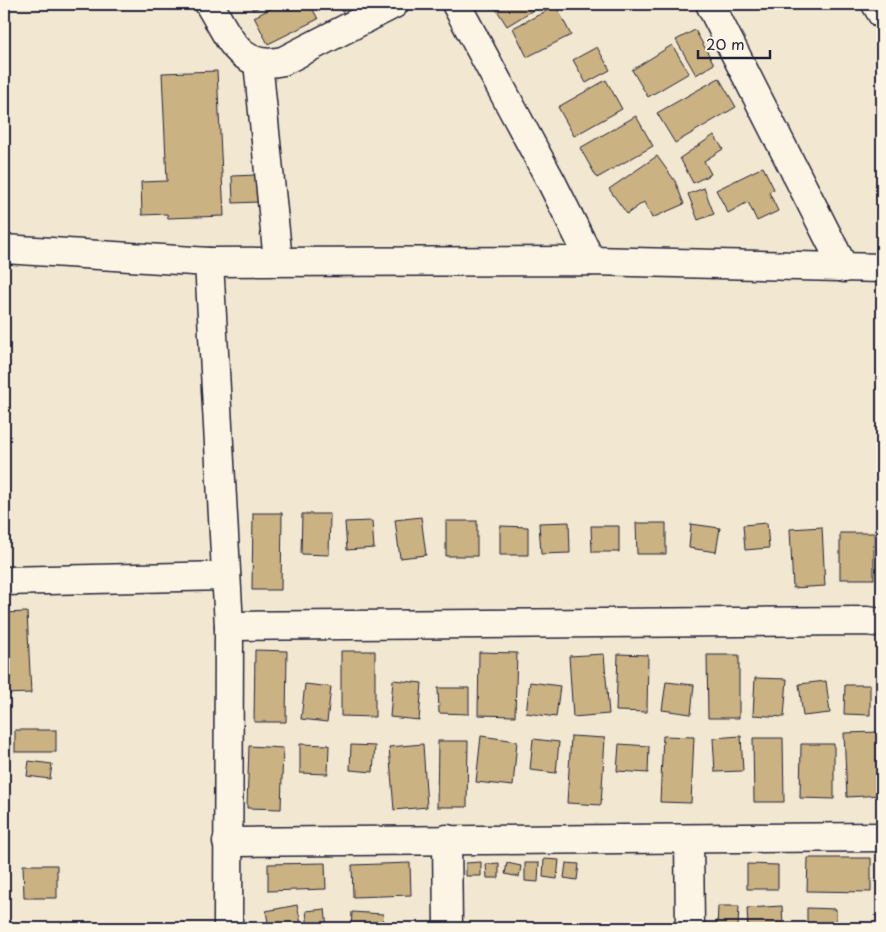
<svg xmlns="http://www.w3.org/2000/svg" width="886" height="932" font-family="'Playpen Sans',sans-serif">
  <style>
    .building { fill: #cab282; stroke: #22223b }
    .lines { fill: none; stroke-linecap: round; stroke-linejoin: round }
    .street-casing { stroke: #22223b; stroke-width: 31 }
    .street { stroke: #fcf5e5; stroke-width: 28 }
  </style>
  <rect width="100%" height="100%" fill="#f2e8d1"/>
  <filter id="ink" filterUnits="userSpaceOnUse"><feTurbulence type="fractalNoise" baseFrequency=".02" numOctaves="2"/><feDisplacementMap in="SourceGraphic" scale="10" xChannelSelector="R" yChannelSelector="G"/><feConvolveMatrix kernelMatrix="1 2 1 2 8 2 1 2 1" color-interpolation-filters="sRGB"/></filter>
  <g filter="url(#ink)">
    <g class="building">
      <polygon points="250,4 265,4 253,10"/>
      <polygon points="280,4 310,4 318,19 268,44 254,17"/>
      <polygon points="337,4 355,4 342,12"/>
      <polygon points="493,4 543,4 507,26"/>
      <polygon points="556,6 571,35 527,57 513,28"/>
      <polygon points="695,30 714,64 696,75 676,40"/>
      <polygon points="672,45 689,73 648,97 632,70"/>
      <polygon points="597,47 610,70 586,83 573,60"/>
      <polygon points="217,71 224,216 168,218 167,214 142,215 141,182 167,181 162,73"/>
      <polygon points="719,78 736,107 675,143 657,113"/>
      <polygon points="606,80 622,109 574,136 558,107"/>
      <polygon points="636,116 653,146 597,178 580,148"/>
      <polygon points="714,135 723,149 704,161 711,174 693,183 680,158"/>
      <polygon points="657,156 675,181 684,204 652,218 644,202 627,214 609,189"/>
      <polygon points="763,167 774,189 769,192 778,211 757,221 748,202 728,213 716,190"/>
      <polygon points="256,175 258,202 233,203 232,176"/>
      <polygon points="704,188 714,214 698,220 688,194"/>
      <polygon points="253,513 282,513 281,590 252,590"/>
      <polygon points="302,514 330,514 329,555 301,554"/>
      <polygon points="421,517 426,555 400,558 395,520"/>
      <polygon points="372,521 374,548 347,550 345,522"/>
      <rect x="446" y="521" width="31" height="35"/>
      <polygon points="569,522 570,553 541,554 539,523"/>
      <polygon points="636,523 666,523 666,554 637,554"/>
      <polygon points="767,523 769,548 745,550 743,525"/>
      <polygon points="691,524 720,528 716,552 689,548"/>
      <polygon points="500,526 528,527 528,555 500,555"/>
      <polygon points="591,526 619,526 619,552 592,552"/>
      <polygon points="822,527 825,586 793,588 790,529"/>
      <rect x="840" y="533" width="34" height="46"/>
      <polygon points="27,612 31,693 4,694 4,613"/>
      <polygon points="255,650 287,651 286,722 254,722"/>
      <polygon points="341,651 375,651 375,717 341,716"/>
      <polygon points="479,652 517,653 515,716 478,715"/>
      <polygon points="604,654 609,714 573,717 569,656"/>
      <polygon points="618,654 648,655 647,712 616,711"/>
      <polygon points="707,655 739,655 739,718 708,718"/>
      <polygon points="755,678 787,679 784,717 753,715"/>
      <polygon points="393,680 422,683 419,720 390,717"/>
      <polygon points="826,681 830,713 803,716 799,684"/>
      <polygon points="530,682 560,686 556,717 526,713"/>
      <polygon points="666,682 694,685 691,714 662,710"/>
      <polygon points="305,684 331,687 327,722 301,719"/>
      <polygon points="845,685 870,685 870,715 844,714"/>
      <polygon points="438,688 469,688 469,714 439,713"/>
      <rect x="15" y="730" width="41" height="22"/>
      <polygon points="880,732 882,795 847,797 844,733"/>
      <polygon points="481,736 517,741 513,786 476,782"/>
      <polygon points="571,736 605,738 601,805 567,803"/>
      <polygon points="663,736 694,737 691,803 660,802"/>
      <polygon points="741,736 743,771 715,772 713,738"/>
      <polygon points="753,738 783,738 784,802 754,802"/>
      <polygon points="533,739 559,742 556,773 530,770"/>
      <polygon points="438,741 468,741 467,807 437,807"/>
      <polygon points="300,744 329,745 328,774 300,773"/>
      <polygon points="423,744 427,807 394,810 389,747"/>
      <polygon points="619,744 649,746 648,773 617,771"/>
      <polygon points="801,744 834,744 834,799 800,798"/>
      <polygon points="351,745 375,746 373,772 350,770"/>
      <polygon points="249,746 283,748 281,809 247,808"/>
      <polygon points="29,761 52,764 50,779 27,776"/>
      <polygon points="808,858 871,858 871,892 807,891"/>
      <polygon points="544,859 559,860 557,879 543,877"/>
      <polygon points="481,862 481,876 466,876 466,863"/>
      <polygon points="325,863 326,889 268,891 268,864"/>
      <polygon points="410,863 411,895 353,897 352,865"/>
      <polygon points="499,863 499,878 487,878 486,864"/>
      <polygon points="507,863 521,866 519,877 505,874"/>
      <polygon points="525,863 539,863 538,882 525,881"/>
      <polygon points="566,863 579,864 577,880 564,878"/>
      <polygon points="747,864 778,865 778,889 747,889"/>
      <polygon points="23,865 57,865 57,898 24,898"/>
      <polygon points="297,905 302,928 269,928 266,911"/>
      <polygon points="718,906 739,906 738,928 717,928"/>
      <polygon points="782,906 783,928 748,928 747,908"/>
      <polygon points="807,908 836,909 836,928 807,928"/>
      <polygon points="325,909 327,928 308,928 306,911"/>
      <polygon points="352,912 383,914 382,928 351,928"/>
    </g>
    <g class="lines">
      <g class="street-casing">
        <g id="street">
          <path d="M209,4C229,36 238,71 283,61L394,4"/>
          <polyline points="456,4 551,181 591,261"/>
          <polyline points="710,4 844,268"/>
          <polyline points="876,4 882,14"/>
          <polyline points="258,62 278,261"/>
          <polyline points="4,249 209,262 591,261 882,268"/>
          <polyline points="209,262 229,626 228,928"/>
          <polyline points="4,581 226,576"/>
          <polyline points="229,626 867,621 882,623"/>
          <polyline points="447,839 448,928"/>
          <polyline points="689,839 690,928"/>
          <polyline points="227,842 882,837"/>
        </g>
      </g>
      <use href="#street" class="street"/>
    </g>
  </g>
  <rect width="886" height="932" fill="none" stroke="#fcf5e5" stroke-width="20"/>
  <rect x="10" y="10" width="866" height="912" fill="none" stroke="#22223b" stroke-width="2" filter="url(#ink)"/>
  <path d="M698 50v8h72v-8" fill="none" stroke="#22223b" stroke-width="2.5"/>
  <text x="706" y="50" font-size="15" fill="#22223b" stroke="#fcf5e5" stroke-width="4" paint-order="stroke">20 m</text>
</svg>
